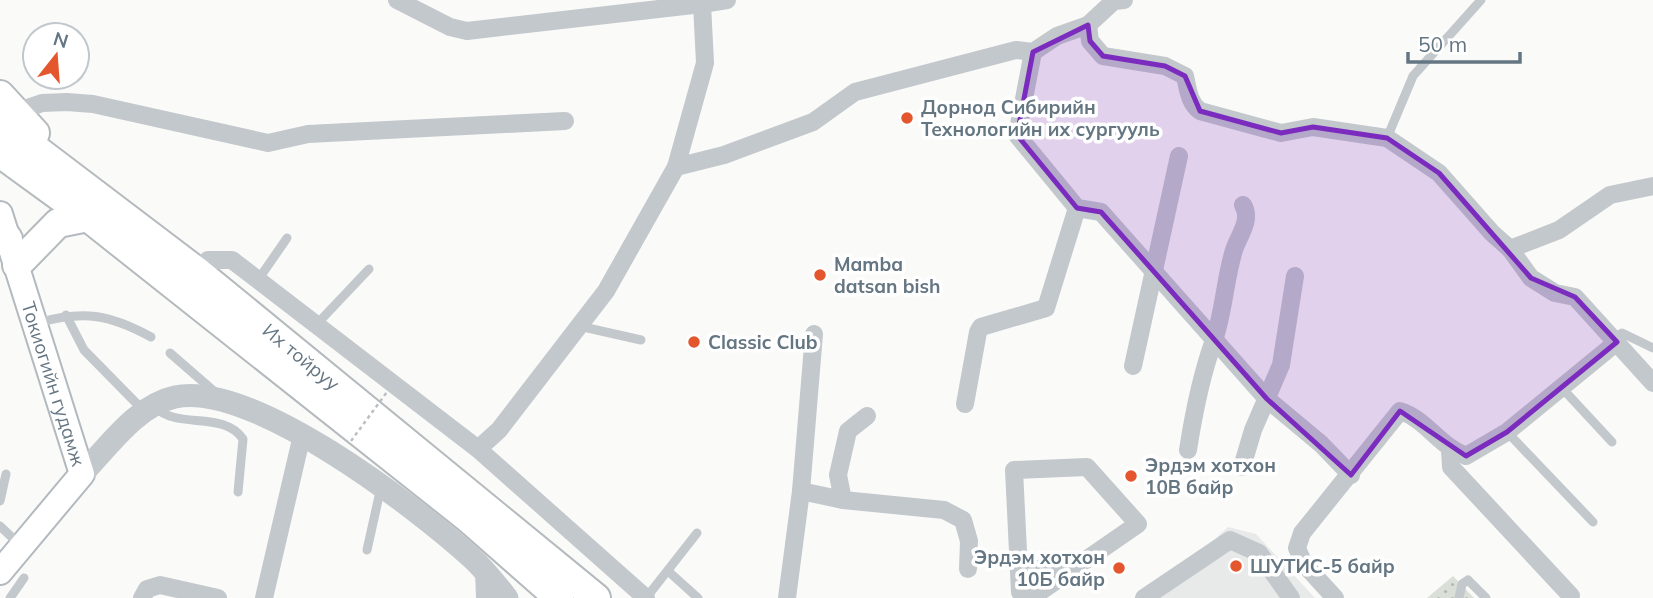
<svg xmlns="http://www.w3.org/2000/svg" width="1653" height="598" font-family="Mulish,sans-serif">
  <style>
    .built { fill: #e8e9e9 }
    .park { fill: url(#park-dots) }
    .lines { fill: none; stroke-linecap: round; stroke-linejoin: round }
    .secondary-casing { stroke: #b3babf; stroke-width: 28 }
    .primary-casing { stroke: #b5babe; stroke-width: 32 }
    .service { stroke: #c3c8cc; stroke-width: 9 }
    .minor { stroke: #c3c8cc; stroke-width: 18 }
    .tertiary { stroke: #c3c8cc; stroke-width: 23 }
    .secondary { stroke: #fff; stroke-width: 24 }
    .primary { stroke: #fff; stroke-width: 28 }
    .path-bridge { stroke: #bbbfc2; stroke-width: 2.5; stroke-dasharray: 3.5 3.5; stroke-linecap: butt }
    .marked { fill: #7b2cbf; fill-opacity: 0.2; stroke: #7b2cbf; stroke-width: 5; stroke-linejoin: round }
    .poi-dot { fill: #e4572e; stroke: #fff; stroke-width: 2.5 }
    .labels { text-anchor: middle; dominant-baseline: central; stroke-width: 7; stroke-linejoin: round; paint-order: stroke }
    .poi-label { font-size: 19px; font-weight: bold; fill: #657683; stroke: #fff; text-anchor: start }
    .street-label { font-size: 19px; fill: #657683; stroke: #fff }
  </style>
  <defs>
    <pattern id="park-dots" width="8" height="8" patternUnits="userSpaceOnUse" patternTransform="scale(1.75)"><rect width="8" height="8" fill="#dadfd7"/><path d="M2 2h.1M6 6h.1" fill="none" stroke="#b4b9b4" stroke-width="1.8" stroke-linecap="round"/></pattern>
  </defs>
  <rect width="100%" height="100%" fill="#fafaf8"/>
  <polygon class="built" points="1228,527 1256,534 1315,598 1151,598"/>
  <polygon class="park" points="1453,576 1474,598 1427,598"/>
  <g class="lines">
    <g class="secondary-casing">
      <g id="secondary">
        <path id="s1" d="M0,214L82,474L0,572"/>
      </g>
    </g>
    <g class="primary-casing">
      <g id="primary">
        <polyline points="0,95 35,133"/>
        <path id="s2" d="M0,122L199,273L596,598"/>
        <polyline points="0,153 88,217 468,518 559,598"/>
        <polyline points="0,228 8,239"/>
        <polyline points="17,265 58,223 88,217"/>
      </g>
    </g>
    <g class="service">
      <polyline points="1387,138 1413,76 1481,0"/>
      <polyline points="258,280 287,238"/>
      <polyline points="66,315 84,350 143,410"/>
      <path d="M37,323C83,310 109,314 151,337"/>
      <polyline points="316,325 369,269"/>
      <polyline points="579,326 641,340"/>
      <polyline points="1613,339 1622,333 1653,348"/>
      <polyline points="170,353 216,393"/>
      <polyline points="1561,387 1612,442"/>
      <path d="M155,407C177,430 223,410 243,439L238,492"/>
      <polyline points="1507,432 1593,522"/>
      <polyline points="0,501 6,474"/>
      <polyline points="0,526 20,545"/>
      <polyline points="367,550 381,487"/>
      <polyline points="1019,563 1069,568"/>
      <polyline points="668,571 698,598"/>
      <polyline points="10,598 24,578"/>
      <polyline points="646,598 697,533"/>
      <polyline points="1459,598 1462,584 1468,580 1486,598"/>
    </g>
    <g class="minor">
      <polyline points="397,0 450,27 467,31 702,4"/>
      <path d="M1088,25L1090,41L1103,56L1165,66L1185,76C1188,89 1189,103 1200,111L1281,133L1313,127L1387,138L1439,173L1492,233L1510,249L1531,278L1555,293L1575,297L1653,383"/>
      <polyline points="1033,52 1017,135 1077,208 1101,212 1267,399 1321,444 1351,475"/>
      <polyline points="16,112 42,103 67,102 93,104 268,143 308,134 565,121"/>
      <polyline points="676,167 724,155 813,122 855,92 1016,50 1033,52 1057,36 1088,25 1114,1 1124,0"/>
      <polyline points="1510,249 1559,230 1610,195 1653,186"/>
      <polyline points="199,273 208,260 232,260 478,449 646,598"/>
      <polyline points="1133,366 1179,156"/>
      <polyline points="965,404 978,332 981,327 1046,308 1077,208"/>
      <polyline points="478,449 499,430 606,291 676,167 705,63 702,4 727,0"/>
      <path d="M1188,450C1194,411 1201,376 1214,340C1224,311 1225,279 1234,250C1239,235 1252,220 1243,205"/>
      <polyline points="1450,450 1451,467 1571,596"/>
      <polyline points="1242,467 1253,430 1281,365 1295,276"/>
      <polyline points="801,491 843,500 838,475 848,431 867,416"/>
      <polyline points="843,500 944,510 963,520 969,541 968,569"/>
      <polyline points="484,570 485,598"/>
      <polyline points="142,598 147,589 160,585 218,598"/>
      <polyline points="264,598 302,435"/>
      <polyline points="787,598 801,491 814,334"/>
      <polyline points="1024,598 1020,592 1014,470 1087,467 1138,524 1031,598"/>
      <polyline points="1144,598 1230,540 1259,553 1291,598"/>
      <path d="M1335,598L1304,564L1297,548L1302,533L1400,411C1426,419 1439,446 1466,456L1507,432L1617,342"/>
    </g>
    <path class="tertiary" d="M82,474C108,447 137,405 175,397C251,380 417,508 472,558C485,570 496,584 507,598"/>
    <use href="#secondary" class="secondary"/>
    <use href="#primary" class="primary"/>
    <polyline class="path-bridge" points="351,441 387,392"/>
  </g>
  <path class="marked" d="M1088,25L1090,41L1103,56L1165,66L1185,76L1200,111L1281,133L1313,127L1387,138L1439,173L1531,278L1575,297L1617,342L1507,432L1466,456L1400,411L1351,475L1267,399L1101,212L1077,208L1017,135L1033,52Z"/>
  <g class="poi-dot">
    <circle cx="907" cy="118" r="7"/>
    <circle cx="820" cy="275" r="7"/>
    <circle cx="694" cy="342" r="7"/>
    <circle cx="1131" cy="476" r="7"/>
    <circle cx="1236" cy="566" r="7"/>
    <circle cx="1119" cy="568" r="7"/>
  </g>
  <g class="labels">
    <g class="poi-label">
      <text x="921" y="107">Дорнод Сибирийн<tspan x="921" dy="22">Технологийн их сургууль</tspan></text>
      <text x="834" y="264">Mamba<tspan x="834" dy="22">datsan bish</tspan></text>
      <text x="708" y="342">Classic Club</text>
      <text x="1145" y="465">Эрдэм хотхон<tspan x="1145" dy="22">10В байр</tspan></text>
      <text x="1105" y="557" text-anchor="end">Эрдэм хотхон<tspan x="1105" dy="22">10Б байр</tspan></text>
      <text x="1250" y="566">ШУТИС-5 байр</text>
    </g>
    <g class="street-label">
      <text stroke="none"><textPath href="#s2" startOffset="382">Их тойруу</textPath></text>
      <text stroke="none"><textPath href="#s1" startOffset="178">Токиогийн гудамж</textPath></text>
    </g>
  </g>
  <g transform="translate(56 56) rotate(17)"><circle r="33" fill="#ffffff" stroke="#c1c8cd" stroke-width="2"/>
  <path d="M0-5L12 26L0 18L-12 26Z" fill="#e4572e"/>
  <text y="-10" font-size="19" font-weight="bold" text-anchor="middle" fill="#657683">N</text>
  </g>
  <path d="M1408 52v10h112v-10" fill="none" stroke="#657683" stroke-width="3.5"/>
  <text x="1418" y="52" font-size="21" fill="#657683" stroke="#ffffff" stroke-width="5" paint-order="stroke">50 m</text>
</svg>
